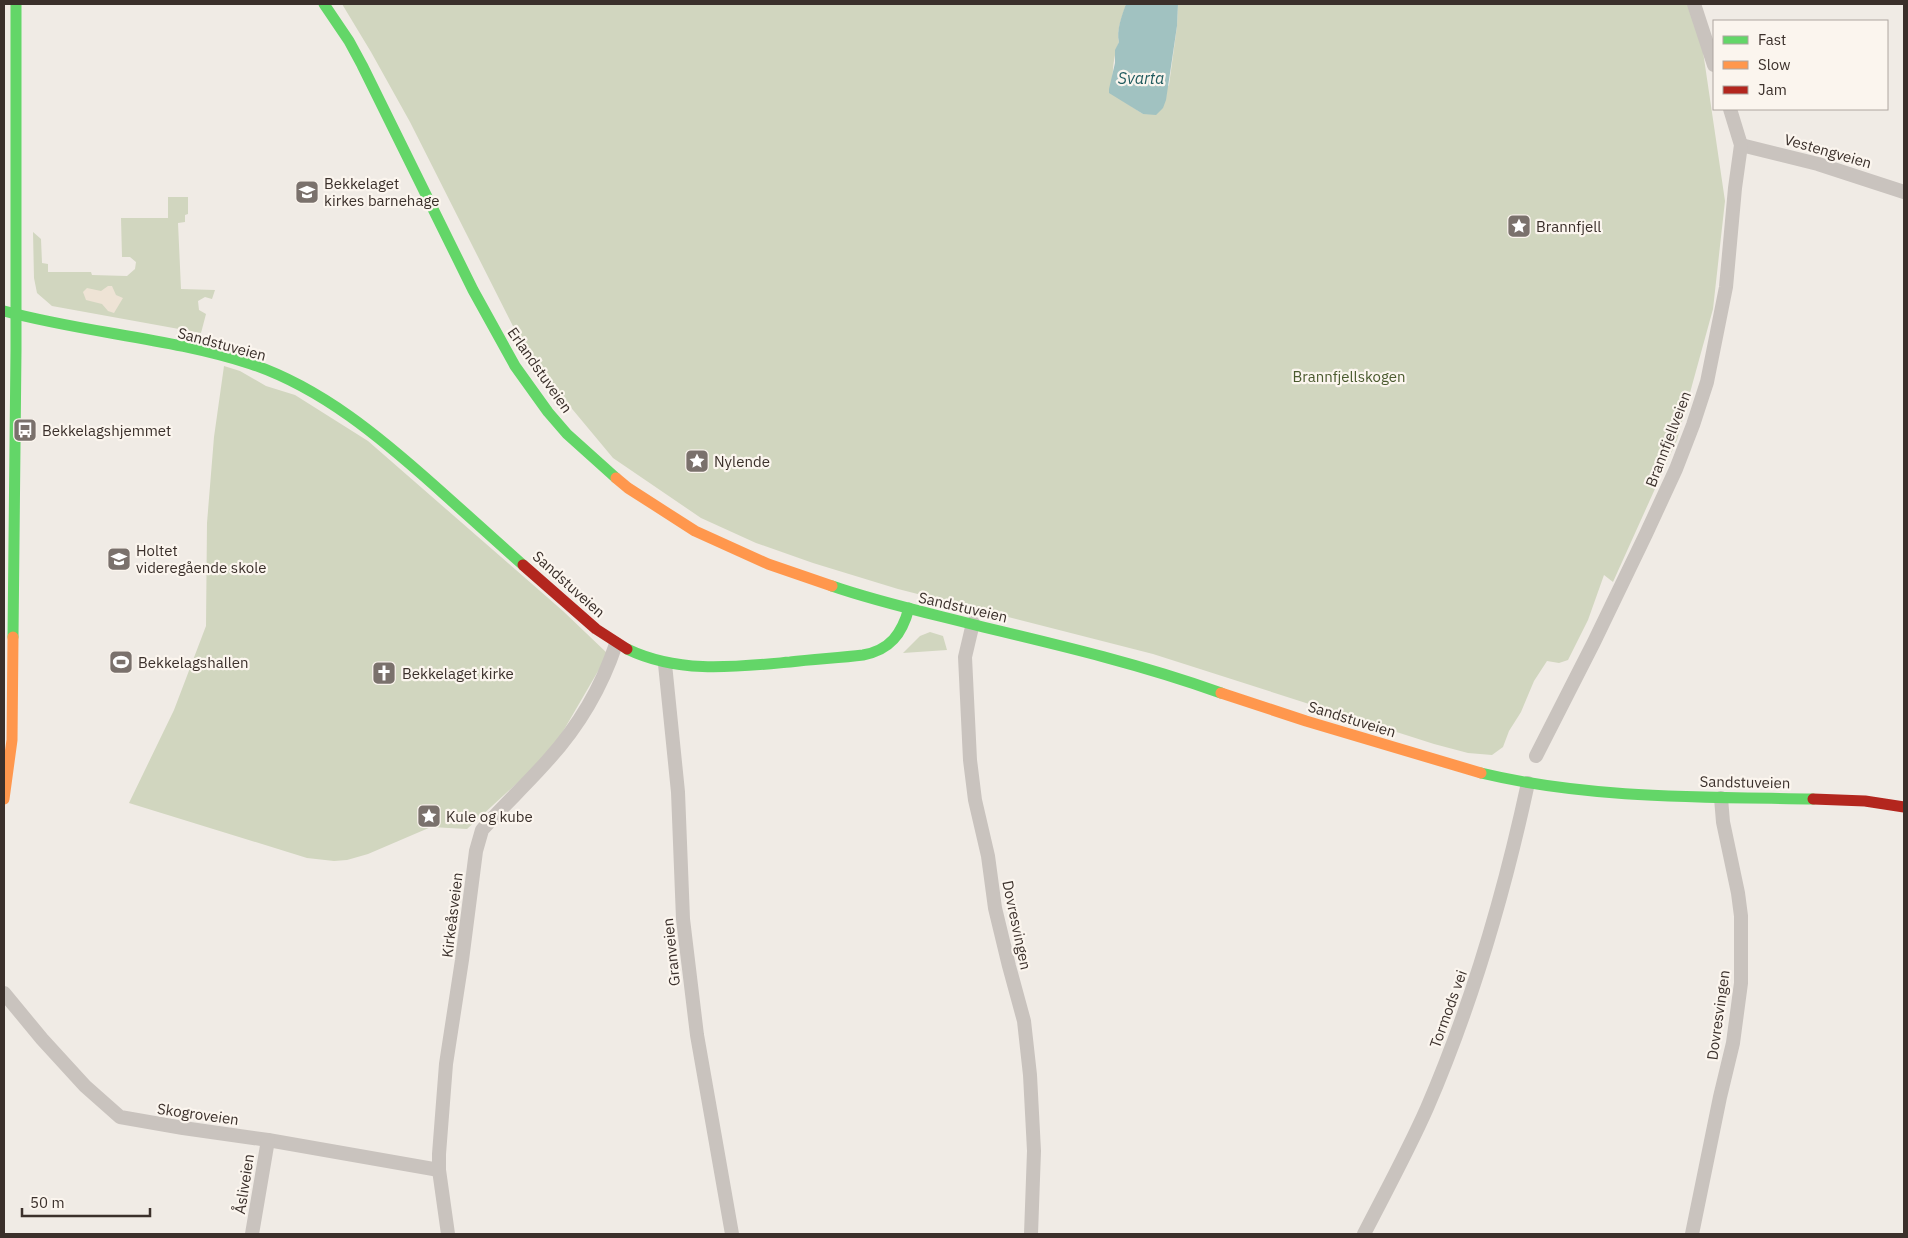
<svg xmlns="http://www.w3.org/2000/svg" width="1908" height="1238" font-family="'IBM Plex Sans',sans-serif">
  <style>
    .green { fill: #d1d6bf }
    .plaza { fill: #eee3d5 }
    .water { fill: #a1c2c1 }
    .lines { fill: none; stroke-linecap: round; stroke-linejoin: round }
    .street { stroke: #c9c3be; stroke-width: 14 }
    .fast { stroke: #63d668; stroke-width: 11 }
    .slow { stroke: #ff974d; stroke-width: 11 }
    .jam { stroke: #b3261e; stroke-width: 11 }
    .labels { text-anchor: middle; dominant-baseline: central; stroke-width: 4.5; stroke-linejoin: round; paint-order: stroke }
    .street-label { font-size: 15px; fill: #3b302b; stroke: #fbf5ee }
    .poi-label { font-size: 15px; fill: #3b302b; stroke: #fbf5ee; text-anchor: start }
    .park-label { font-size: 15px; fill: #4a5a2e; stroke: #fbf5ee }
    .water-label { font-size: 16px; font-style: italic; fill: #1f5a5e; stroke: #fbf5ee }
  </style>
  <rect width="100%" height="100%" fill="#f0ebe5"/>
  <g class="green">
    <path d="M342,4H1126C1123,15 1116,30 1119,42C1113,56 1111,79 1114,95L1143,114L1169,85L1177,26L1178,4H1696L1725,201L1713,309L1677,440L1613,582L1604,575L1588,620L1568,660L1559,663L1547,661L1534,681L1521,712L1509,731L1503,747L1492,755L1468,753L1434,744L1153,654L898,589L813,563L756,543L701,518L613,458L528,356L410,122L371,52Z"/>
    <polygon points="168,197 188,197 188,214 185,215 185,222 178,223 181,289 215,290 212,299 205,297 198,301 199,310 206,314 201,333 52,306 37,293 34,278 33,232 41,239 42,263 48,264 48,272 91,272 92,275 127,276 135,269 136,262 130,257 122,257 121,218 168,218"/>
    <polygon points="224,366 240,371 266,386 295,395 368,441 563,611 608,654 551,752 467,829 431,827 368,854 347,860 334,861 307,858 129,803 174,710 206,626 207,523 214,437"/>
    <polygon points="930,632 943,636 947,650 903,653 920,636"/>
  </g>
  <polygon class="plaza" points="108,286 112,286 116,295 123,298 114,313 108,311 102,304 86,300 83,292 87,288 101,291"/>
  <path class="water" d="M1126,4H1178L1177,26L1166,100L1163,108L1156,115L1143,114L1109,93V89L1115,63V50L1119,42C1116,31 1122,15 1126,4Z"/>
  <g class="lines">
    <g class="street">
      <polyline points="1694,4 1714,65"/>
      <polyline points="1741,145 1818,164 1904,192"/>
      <polyline points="973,623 965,657 970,760 975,800 988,856 995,908 1009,966 1024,1021 1030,1075 1034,1151 1031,1234"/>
      <polyline points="665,664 678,792 683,919 697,1035 732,1234"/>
      <polyline points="1536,756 1594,642 1646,534 1676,469 1693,425 1707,382 1726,287 1735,188 1741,145 1730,109"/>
      <polyline points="4,993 42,1039 85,1086 120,1117 183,1128 268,1140 439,1170"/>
      <polyline points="252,1234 268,1140"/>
      <path d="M448,1234L439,1170V1154L446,1064L462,960L476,851L482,830C503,806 527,784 548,760C578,727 602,686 616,644"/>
      <path d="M1364,1234C1385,1193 1408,1151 1427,1108C1472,1004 1504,894 1528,783"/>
      <polyline points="1692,1234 1720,1097 1733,1043 1741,983 1741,916 1738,893 1723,822 1721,798"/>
    </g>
    <g class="fast">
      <polyline points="324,4 349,41 362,65 473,290 515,366 548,412 567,434 616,478"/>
      <path d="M4,311C85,333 171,338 251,364C322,388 381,438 436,487C465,513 494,539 523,565"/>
      <path d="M832,586C881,603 933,614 983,627C1063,646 1143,665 1221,693"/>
      <polyline points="13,637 16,350 16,4"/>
      <path d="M627,649C679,674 735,667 790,662C814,659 839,658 863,655C890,650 902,634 909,608"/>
      <path d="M1481,773C1589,799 1703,797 1813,799"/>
    </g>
    <g class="slow">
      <polyline points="616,478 628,488 695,531 768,564 832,586"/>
      <polyline points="1221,693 1306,721 1481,773"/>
      <polyline points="4,799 12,740 13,637"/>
    </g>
    <g class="jam">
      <polyline points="523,565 596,629 627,649"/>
      <polyline points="1813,799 1865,801 1904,807"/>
    </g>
  </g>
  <defs>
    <g id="school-square" transform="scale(1.25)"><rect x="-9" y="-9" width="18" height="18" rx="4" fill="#7a716c" stroke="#fbf5ee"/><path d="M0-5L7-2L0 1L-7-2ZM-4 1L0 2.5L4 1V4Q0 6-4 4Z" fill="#fff"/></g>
    <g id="sight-square" transform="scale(1.25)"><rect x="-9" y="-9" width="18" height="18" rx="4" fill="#7a716c" stroke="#fbf5ee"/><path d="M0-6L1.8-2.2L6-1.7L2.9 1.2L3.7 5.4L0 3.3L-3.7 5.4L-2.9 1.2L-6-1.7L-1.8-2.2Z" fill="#fff"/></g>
    <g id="bus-square" transform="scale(1.25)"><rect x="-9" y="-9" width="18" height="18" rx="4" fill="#7a716c" stroke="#fbf5ee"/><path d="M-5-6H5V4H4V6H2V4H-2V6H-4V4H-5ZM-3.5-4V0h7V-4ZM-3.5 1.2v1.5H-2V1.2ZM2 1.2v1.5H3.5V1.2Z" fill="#fff"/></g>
    <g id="stadium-square" transform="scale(1.25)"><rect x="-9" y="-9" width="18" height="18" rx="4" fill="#7a716c" stroke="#fbf5ee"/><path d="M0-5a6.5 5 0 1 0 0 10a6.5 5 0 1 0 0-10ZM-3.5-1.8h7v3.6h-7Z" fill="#fff"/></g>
    <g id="church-square" transform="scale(1.25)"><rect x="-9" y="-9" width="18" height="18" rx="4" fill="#7a716c" stroke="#fbf5ee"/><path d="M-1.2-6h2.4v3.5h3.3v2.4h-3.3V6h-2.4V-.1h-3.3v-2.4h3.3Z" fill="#fff"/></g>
  </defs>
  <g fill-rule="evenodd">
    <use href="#school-square" x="307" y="192"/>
    <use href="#sight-square" x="1519" y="226"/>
    <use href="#bus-square" x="25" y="430"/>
    <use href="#sight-square" x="697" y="461"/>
    <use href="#school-square" x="119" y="559"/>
    <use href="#stadium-square" x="121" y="662"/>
    <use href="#church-square" x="384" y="673"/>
    <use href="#sight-square" x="429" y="816"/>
  </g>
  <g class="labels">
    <g class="street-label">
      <text transform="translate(1828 151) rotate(16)">Vestengveien</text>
      <text transform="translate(222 344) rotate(15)">Sandstuveien</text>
      <text transform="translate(540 370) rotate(55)">Erlandstuveien</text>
      <text transform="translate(1668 439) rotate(-69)">Brannfjellveien</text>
      <text transform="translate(569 584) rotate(42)">Sandstuveien</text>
      <text transform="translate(963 607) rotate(13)">Sandstuveien</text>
      <text transform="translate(1352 719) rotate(17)">Sandstuveien</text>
      <text transform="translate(1745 782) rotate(1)">Sandstuveien</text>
      <text transform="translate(452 915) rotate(-83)">Kirkeåsveien</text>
      <text transform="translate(1017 925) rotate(78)">Dovresvingen</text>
      <text transform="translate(671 952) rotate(-96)">Granveien</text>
      <text transform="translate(1448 1009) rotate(-70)">Tormods vei</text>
      <text transform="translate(1718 1015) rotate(-82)">Dovresvingen</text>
      <text transform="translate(198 1114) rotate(8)">Skogroveien</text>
      <text transform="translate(244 1184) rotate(-81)">Åsliveien</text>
    </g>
    <g class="poi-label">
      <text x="324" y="183">Bekkelaget<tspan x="324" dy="17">kirkes barnehage</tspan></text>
      <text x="1536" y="226">Brannfjell</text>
      <text x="42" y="430">Bekkelagshjemmet</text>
      <text x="714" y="461">Nylende</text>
      <text x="136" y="550">Holtet<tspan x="136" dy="17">videregående skole</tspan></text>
      <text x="138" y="662">Bekkelagshallen</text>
      <text x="402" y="673">Bekkelaget kirke</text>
      <text x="446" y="816">Kule og kube</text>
    </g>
    <g class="park-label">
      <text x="1349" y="376">Brannfjellskogen</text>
    </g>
    <g class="water-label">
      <text x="1141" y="78">Svarta</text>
    </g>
  </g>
  <rect width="1908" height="1238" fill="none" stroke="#3b302b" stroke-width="10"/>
  <rect x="1713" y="20" width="175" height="90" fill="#fbf5ee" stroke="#aea6a0"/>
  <rect x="1723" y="36" width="25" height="8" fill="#63d668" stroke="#aea6a0"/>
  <text x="1758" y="45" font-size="15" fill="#3b302b">Fast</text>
  <rect x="1723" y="61" width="25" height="8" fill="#ff974d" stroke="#aea6a0"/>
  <text x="1758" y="70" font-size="15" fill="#3b302b">Slow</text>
  <rect x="1723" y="86" width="25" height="8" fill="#b3261e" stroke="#aea6a0"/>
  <text x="1758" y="95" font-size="15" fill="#3b302b">Jam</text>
  <path d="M22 1208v8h128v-8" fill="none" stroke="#3b302b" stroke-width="2.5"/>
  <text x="30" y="1208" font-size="15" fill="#3b302b" stroke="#fbf5ee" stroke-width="4" paint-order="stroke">50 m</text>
</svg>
